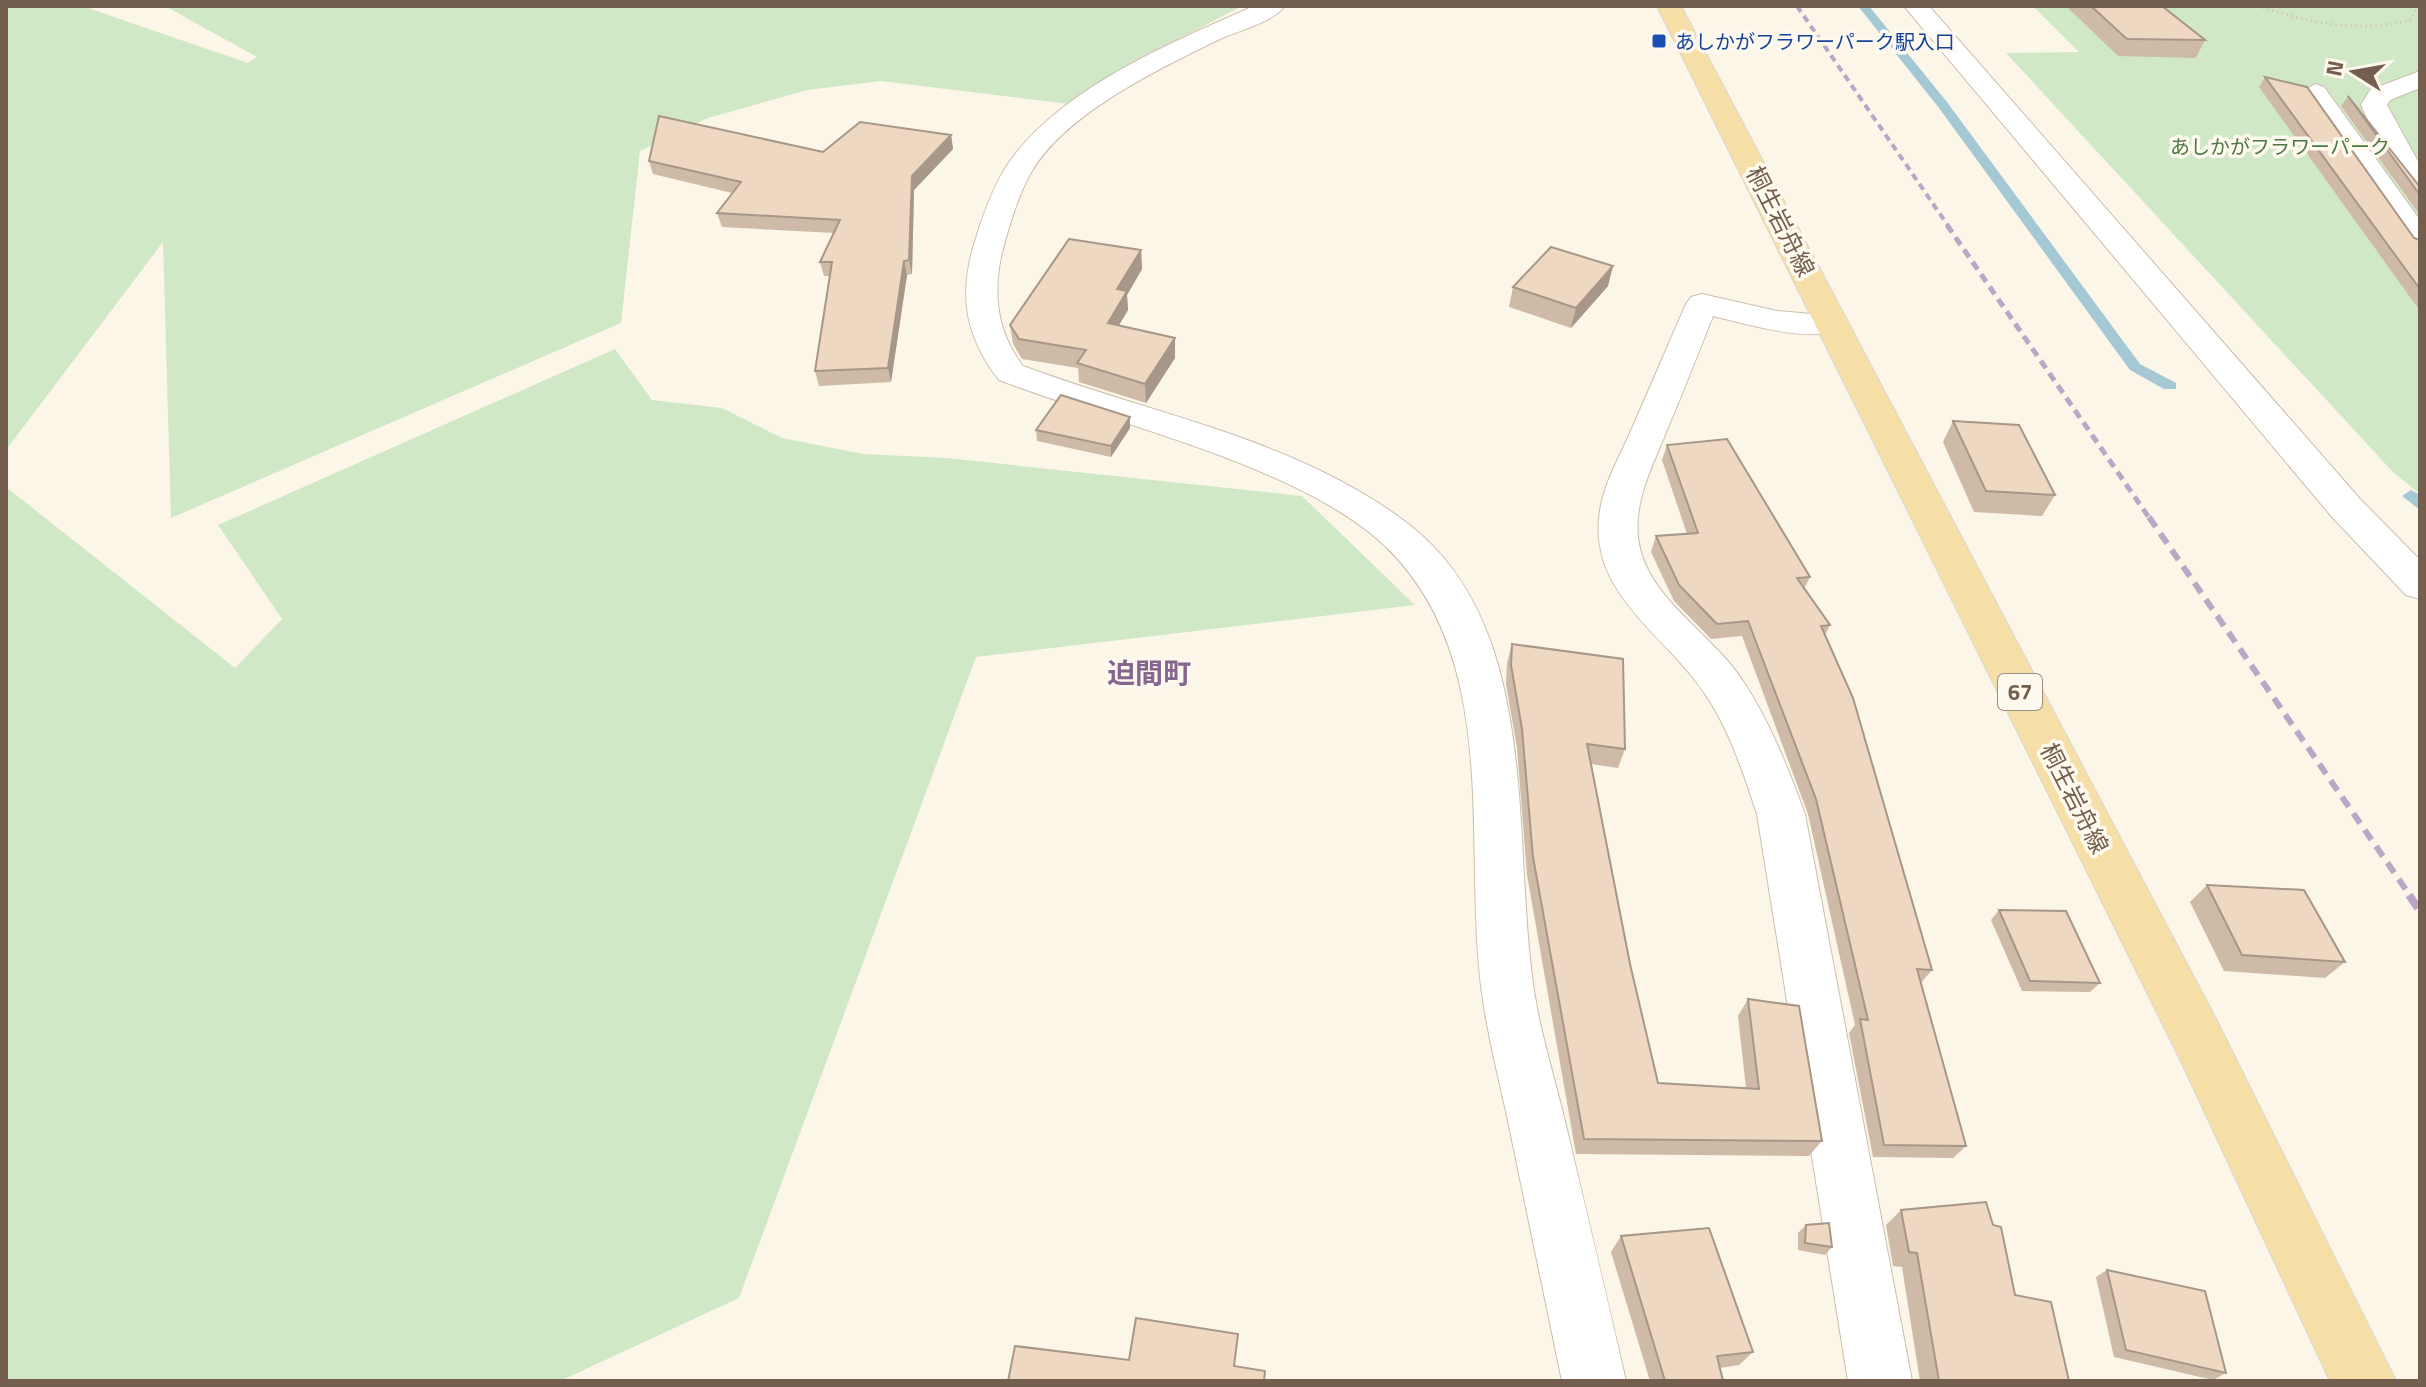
<svg xmlns="http://www.w3.org/2000/svg" width="2426" height="1387" font-family="'Titillium Web','Noto Sans JP',sans-serif">
  <style>
    .green { fill: #d1e8c7 }
    .lines { fill: none; stroke-linecap: round; stroke-linejoin: round }
    .stream { fill: #a5c8d5; fill-rule: evenodd }
    .minor-casing { stroke: #ccbeaf; stroke-width: 2 }
    .major-casing { stroke: #dbd5d1; stroke-width: 2 }
    .path { stroke: #d4bca5; stroke-width: 3; stroke-dasharray: 1 4; stroke-linecap: butt }
    .minor { fill: #fff; fill-rule: evenodd }
    .major { fill: #f5dfa6; fill-rule: evenodd }
    .rail-far3 { stroke: #baa7c5; stroke-width: 4; stroke-dasharray: 7 5; stroke-linecap: butt }
    .rail-far2 { stroke: #baa7c5; stroke-width: 5; stroke-dasharray: 9 6; stroke-linecap: butt }
    .rail-far1 { stroke: #baa7c5; stroke-width: 6; stroke-dasharray: 12 8; stroke-linecap: butt }
    .rail { stroke: #baa7c5; stroke-width: 8; stroke-dasharray: 16 10; stroke-linecap: butt }
    .wall { fill: #cebaa7 }
    .shaded-wall { fill: #a79788 }
    .building { fill: #efd8c2; stroke: #a79788; stroke-width: 2 }
    .transit-dot { fill: #1a4fb4; stroke: #fef9ee; stroke-width: 3 }
    .labels { text-anchor: middle; dominant-baseline: central; stroke-width: 7; stroke-linejoin: round; paint-order: stroke }
    .far-transit-label { font-size: 20px; fill: #164399; stroke: #fef9ee; text-anchor: start }
    .far-park-label { font-size: 20px; fill: #507846; stroke: #fef9ee }
    .shield { fill: #fef9ee; stroke: #9d8d7e; stroke-width: 2 }
    .shield-label { font-size: 22px; font-weight: bold; fill: #745f4e }
    .street-label { font-size: 24px; fill: #745f4e; stroke: #fef9ee }
    .quarter-label { font-size: 28px; font-weight: bold; fill: #86668f; stroke: #fef9ee }
  </style>
  <rect width="100%" height="100%" fill="#fbf6e8"/>
  <g class="green">
    <polygon points="6,6 82,6 248,63 257,57 165,6 1242,6 1130,65 1069,104 881,81 807,90 708,118 640,151 621,323 171,518 163,242 6,450"/>
    <polygon points="2033,6 2420,6 2420,494 2392,471 2006,53 2079,52"/>
    <polygon points="615,349 652,400 722,408 782,438 863,454 947,458 1302,496 1415,605 976,657 739,1298 560,1381 6,1381 6,487 235,668 282,619 218,525"/>
  </g>
  <g class="lines">
    <g class="stream">
      <polygon points="1858,6 1869,6 1947,102 2140,364 2176,383 2176,389 2164,389 2130,370 1939,108"/>
      <polygon points="2411,490 2420,495 2420,510 2402,496"/>
    </g>
    <g class="minor-casing">
      <g id="minor">
        <path d="M1254,6H1285C1273,22 1238,31 1220,39C1161,68 1067,112 1032,171C1019,193 1011,220 1004,245C992,288 995,330 1023,366C1151,414 1297,439 1407,523C1549,631 1508,854 1537,1008C1544,1044 1555,1080 1564,1117C1585,1205 1606,1293 1626,1381H1562C1544,1294 1526,1208 1508,1121C1500,1083 1490,1045 1484,1007C1459,855 1508,663 1384,545C1299,465 1110,423 999,380C964,335 958,292 976,238C984,212 994,184 1010,161C1063,87 1173,42 1254,6Z"/>
        <polygon points="1904,6 1929,6 2360,499 2420,560 2420,599 2406,595 2332,517"/>
        <path d="M2420,71V88L2390,100L2387,105L2420,165V190C2389,182 2374,131 2361,105L2370,90Z"/>
        <polygon points="2315,84 2324,87 2420,220 2420,250 2409,247 2302,92"/>
        <path d="M1702,294L1777,311L1845,317L1849,324L1845,331C1803,341 1754,326 1713,316C1698,354 1683,392 1667,430C1656,458 1641,486 1638,517C1630,590 1708,627 1743,681C1770,722 1788,768 1805,814L1912,1381H1848L1757,814C1743,772 1729,728 1703,691C1666,636 1592,595 1599,519C1601,489 1618,460 1630,433C1649,390 1667,347 1686,304L1691,297Z"/>
      </g>
    </g>
    <g class="major-casing">
      <polygon id="major" points="1657,6 1681,6 2216,1019 2396,1381 2330,1381 2178,1055"/>
    </g>
    <path class="path" d="M2258,6C2308,22 2358,34 2410,20L2418,6"/>
    <use href="#minor" class="minor"/>
    <use href="#major" class="major"/>
    <polyline class="rail-far3" points="1797,6 1949,227"/>
    <polyline class="rail-far2" points="1947,225 2150,519"/>
    <polyline class="rail-far1" points="2149,517 2411,897"/>
    <polyline class="rail" points="2409,895 2420,911"/>
  </g>
  <g class="wall">
    <polygon points="2066,6 2162,6 2205,40 2196,58 2118,56"/>
    <polygon points="2265,77 2414,238 2420,240 2420,311 2259,87"/>
    <polygon points="2348,96 2420,187 2420,215 2341,106"/>
    <polygon points="951,135 953,149 914,190 912,274 907,275 891,382 819,386 815,371 830,276 824,276 820,262 834,233 722,227 717,213 732,193 653,174 649,161 823,152"/>
    <polygon points="1141,250 1142,269 1127,295 1128,310 1119,325 1175,358 1146,403 1079,382 1078,368 1022,359 1013,344 1010,325"/>
    <polygon points="1608,286 1571,328 1509,307 1513,287"/>
    <polygon points="1130,417 1130,428 1111,457 1037,441 1036,430"/>
    <polygon points="1953,421 2055,495 2042,516 1974,512 1943,442"/>
    <polygon points="1667,445 1810,577 1804,589 1830,625 1825,635 1932,970 1921,983 1966,1146 1953,1158 1873,1157 1849,1033 1855,1025 1808,814 1742,636 1711,639 1674,601 1651,552 1656,536 1687,534 1662,460"/>
    <polygon points="1512,644 1625,749 1618,768 1591,764 1630,964 1658,1083 1746,1088 1738,1016 1748,999 1822,1141 1809,1156 1576,1154 1527,875 1517,748 1506,684 1507,663"/>
    <polygon points="2207,885 2345,962 2325,978 2224,971 2190,902"/>
    <polygon points="1999,910 2100,983 2090,992 2022,991 1991,920"/>
    <polygon points="1901,1210 1993,1225 2015,1295 2069,1381 1920,1381 1902,1267 1893,1266 1886,1225"/>
    <polygon points="1806,1225 1832,1247 1825,1255 1798,1250 1798,1233"/>
    <polygon points="1621,1236 1753,1352 1739,1365 1720,1368 1723,1381 1650,1381 1611,1252"/>
    <polygon points="2107,1270 2226,1373 2213,1380 2114,1357 2096,1277"/>
  </g>
  <g class="shaded-wall">
    <polygon points="951,135 953,149 914,190 912,274 909,260 912,176"/>
    <polygon points="1141,250 1142,269 1127,295 1128,310 1109,342 1108,323 1117,289"/>
    <polygon points="904,261 907,275 891,382 888,368"/>
    <polygon points="1613,266 1608,286 1571,328 1576,308"/>
    <polygon points="1175,338 1175,358 1146,403 1145,384"/>
    <polygon points="1130,417 1130,428 1111,457 1111,446"/>
  </g>
  <g class="building">
    <polygon points="2091,6 2162,6 2205,40 2127,39"/>
    <polygon points="2265,77 2307,87 2414,238 2420,240 2420,289"/>
    <polygon points="2348,96 2420,187 2420,195"/>
    <polygon points="659,116 823,152 860,122 951,135 912,176 909,260 904,261 888,368 815,371 832,262 820,262 840,220 717,213 741,182 649,161"/>
    <polygon points="1069,239 1141,250 1117,289 1127,291 1108,323 1175,338 1145,384 1077,363 1086,350 1019,339 1010,325"/>
    <polygon points="1551,247 1613,266 1576,308 1513,287"/>
    <polygon points="1061,395 1130,417 1111,446 1036,430"/>
    <polygon points="1953,421 2019,425 2055,495 1986,491"/>
    <polygon points="1727,439 1810,577 1797,578 1830,625 1821,626 1853,698 1932,970 1917,969 1966,1146 1884,1145 1860,1019 1868,1020 1816,799 1748,621 1717,624 1679,585 1656,536 1698,533 1667,445"/>
    <polygon points="1512,644 1623,659 1625,749 1587,744 1630,964 1658,1083 1759,1089 1748,999 1799,1006 1822,1141 1584,1139 1533,857 1522,729 1511,665"/>
    <polygon points="2207,885 2304,890 2345,962 2242,955"/>
    <polygon points="1999,910 2066,911 2100,983 2030,981"/>
    <polygon points="1986,1202 1993,1225 2001,1227 2015,1295 2051,1302 2069,1381 1939,1381 1917,1253 1909,1252 1901,1210"/>
    <polygon points="1829,1223 1832,1247 1805,1243 1806,1225"/>
    <polygon points="1709,1228 1753,1352 1717,1356 1723,1381 1665,1381 1621,1236"/>
    <polygon points="2107,1270 2205,1291 2226,1373 2126,1350"/>
    <polygon points="1136,1318 1238,1334 1234,1366 1265,1371 1264,1381 1008,1381 1015,1346 1129,1360"/>
  </g>
  <rect class="transit-dot" x="1651" y="33" width="16" height="16" rx="4"/>
  <g class="labels">
    <g class="far-transit-label">
      <text x="1675" y="41">あしかがフラワーパーク駅入口</text>
    </g>
    <g class="far-park-label">
      <text x="2280" y="146">あしかがフラワーパーク</text>
    </g>
    <rect class="shield" x="1998" y="674" width="44" height="36" rx="6"/>
    <g class="shield-label">
      <text x="2020" y="692">67</text>
    </g>
    <g class="street-label">
      <text transform="translate(1781 221) rotate(63)">桐生岩舟線</text>
      <text transform="translate(2075 798) rotate(63)">桐生岩舟線</text>
    </g>
    <g class="quarter-label">
      <text x="1149" y="672">迫間町</text>
    </g>
  </g>
  <rect width="2426" height="1387" fill="none" stroke="#745f4e" stroke-width="16"/>
  <g transform="translate(2354 72) rotate(281)" stroke="#fef9ee" stroke-width="6" paint-order="stroke">
  <path d="M0-6L14 30L0 20L-14 30Z" fill="#745f4e"/>
  <text y="-12" font-size="22" font-weight="bold" text-anchor="middle" fill="#745f4e">N</text>
  </g>
</svg>
